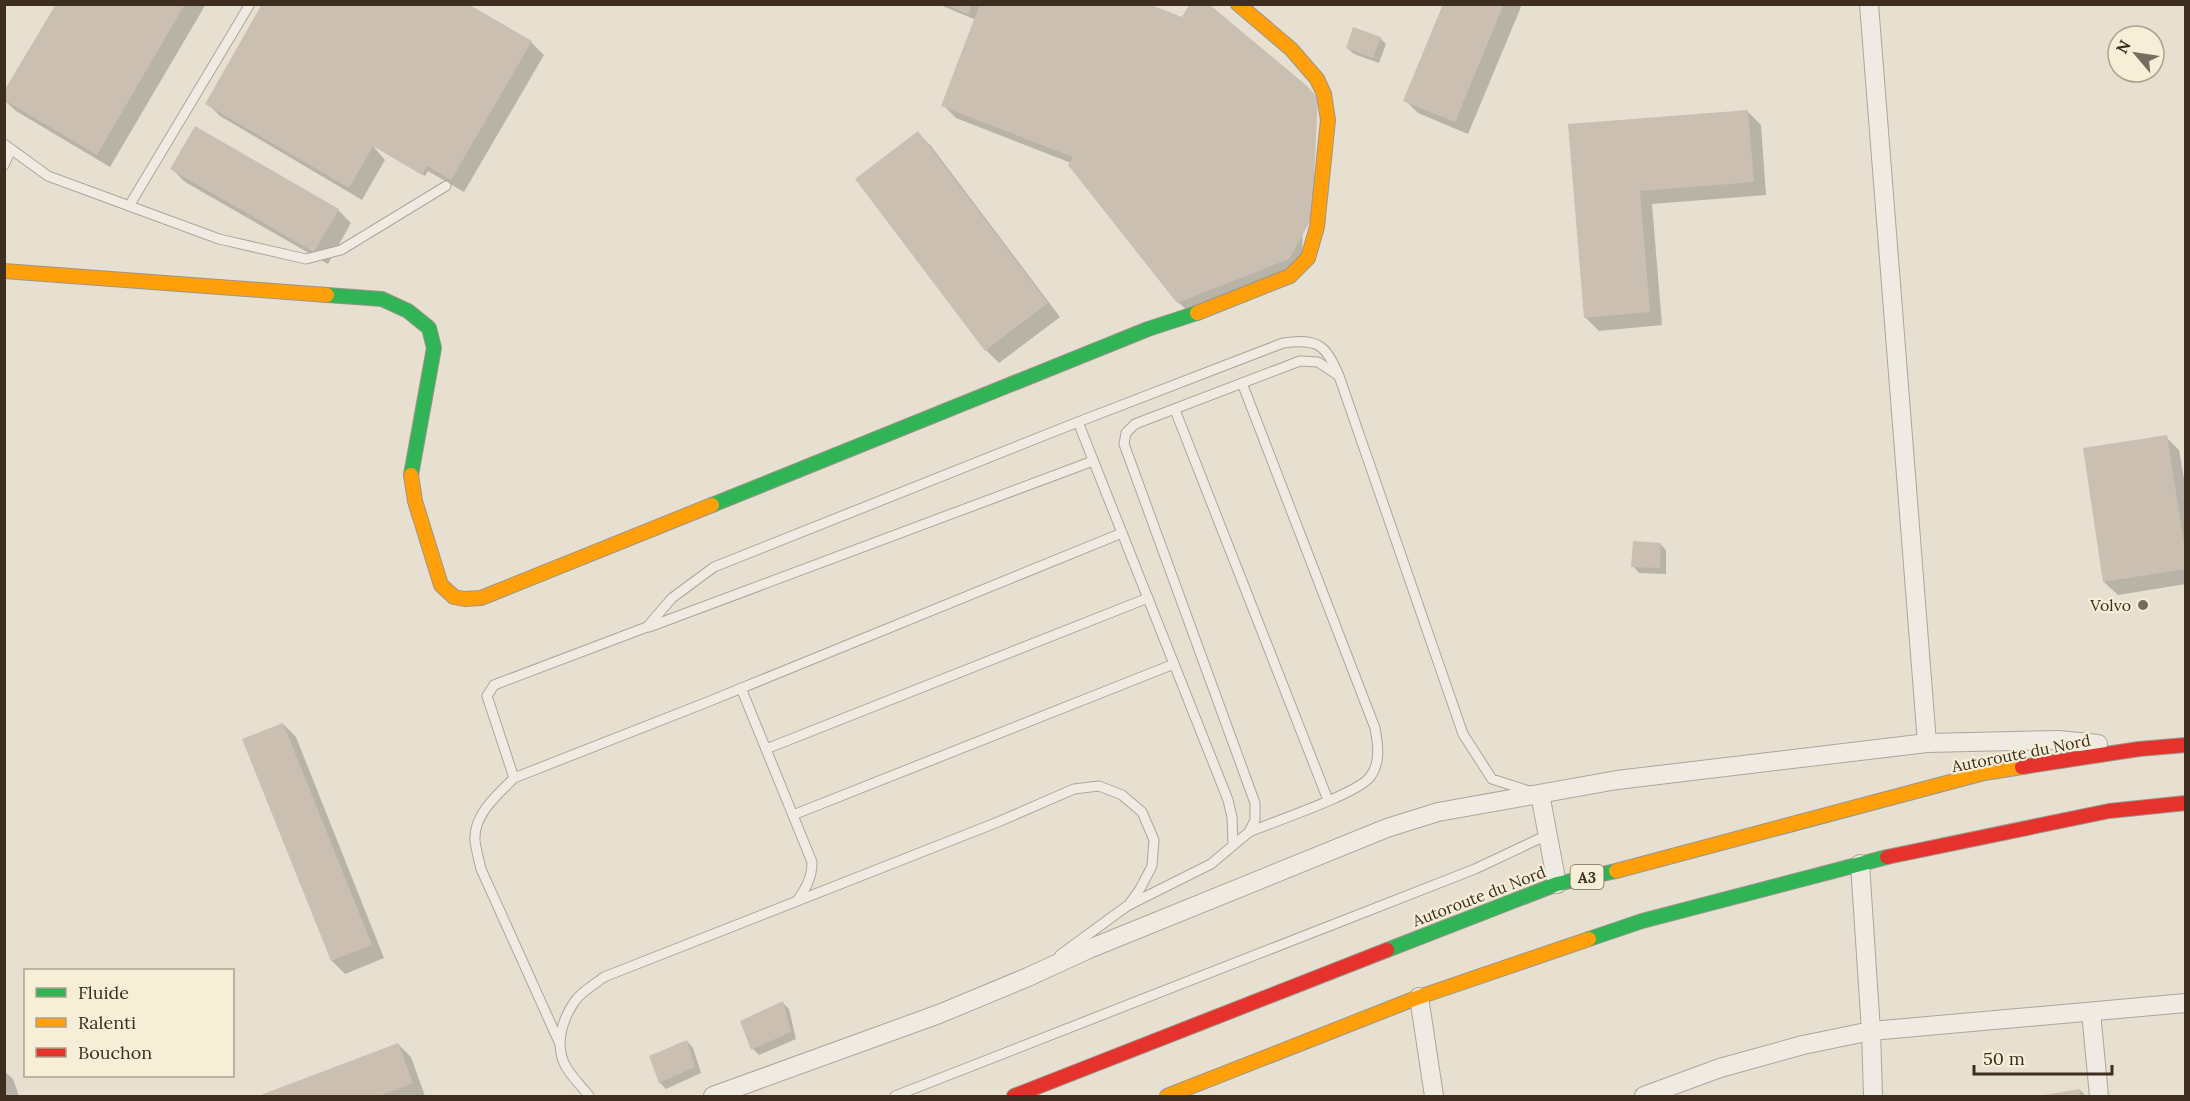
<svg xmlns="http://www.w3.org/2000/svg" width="2190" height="1101" font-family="Lora,serif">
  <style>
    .shadow { fill: #0003 }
    .building { fill: #cbbfb2 }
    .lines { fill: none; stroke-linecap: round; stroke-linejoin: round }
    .lane-casing { stroke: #ada599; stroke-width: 11 }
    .street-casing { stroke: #ada599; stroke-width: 20 }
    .fast-casing { stroke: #9c958a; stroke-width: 16 }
    .slow-casing { stroke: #9c958a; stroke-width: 16 }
    .jam-casing { stroke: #9c958a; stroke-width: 16 }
    .lane { stroke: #efebe3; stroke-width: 9 }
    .street { stroke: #efebe3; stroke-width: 18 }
    .fast { stroke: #30b455; stroke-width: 14 }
    .slow { stroke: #ff9f0a; stroke-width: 14 }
    .jam { stroke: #e5322d; stroke-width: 14 }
    .poi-dot { fill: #786c5e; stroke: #f7eed8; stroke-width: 2 }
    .labels { text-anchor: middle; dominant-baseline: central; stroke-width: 4.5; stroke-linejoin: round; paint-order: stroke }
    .shield { fill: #f7eed8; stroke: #756857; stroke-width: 1.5 }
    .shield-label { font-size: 15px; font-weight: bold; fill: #3d2e20 }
    .poi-label { font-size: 16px; fill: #3d2e20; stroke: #f7eed8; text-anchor: end }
    .street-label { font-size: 16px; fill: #3d2e20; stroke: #f7eed8 }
  </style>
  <rect width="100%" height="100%" fill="#e7e0d1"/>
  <g class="shadow">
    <polygon points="57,4 206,4 110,167 16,111 4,100"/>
    <polygon points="938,4 1145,4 1183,19 1191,4 1208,4 1305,86 1302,272 1192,315 1178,302 1071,163 956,118 943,105 976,20"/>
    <polygon points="1444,4 1519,4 1521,7 1468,134 1418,113 1405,100"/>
    <polygon points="1380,38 1386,44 1379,63 1354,54 1347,48"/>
    <polygon points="531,42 544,55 464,192 428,171 425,176 372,145 385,160 362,200 220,116 207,103"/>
    <polygon points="1748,112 1761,125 1766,195 1652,204 1662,325 1599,331 1586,318 1569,126"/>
    <polygon points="918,133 931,146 1060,317 999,363 986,350 857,179"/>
    <polygon points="172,169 338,210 351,223 328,264 185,182"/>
    <polygon points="2166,437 2179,450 2186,490 2186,584 2118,595 2104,582"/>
    <polygon points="1660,544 1666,550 1666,574 1639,573 1633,566"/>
    <polygon points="283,724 296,737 384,958 345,974 332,961 244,740"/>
    <polygon points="783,1003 789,1009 796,1039 759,1055 753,1049"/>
    <polygon points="687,1041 693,1048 701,1073 666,1089 660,1083 651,1057"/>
    <polygon points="398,1044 411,1057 425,1096 262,1096"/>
    <polygon points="4,1071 13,1079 19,1096 4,1096"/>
    <polygon points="2080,1090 2086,1096 2045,1096"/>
  </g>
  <g class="building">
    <polygon points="56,4 185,4 97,155 4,100 4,91"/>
    <polygon points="262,4 468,4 532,41 451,180 427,166 422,175 373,146 349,188 205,104"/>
    <polygon points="944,4 972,4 968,14"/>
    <polygon points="980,4 1149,4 1182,17 1189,5 1210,5 1306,85 1318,98 1312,218 1289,259 1177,303 1068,165 1073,157 941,106"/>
    <polygon points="1443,4 1504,4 1455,122 1403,101"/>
    <polygon points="1353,27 1381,37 1373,58 1346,48"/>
    <polygon points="1748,110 1754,182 1640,191 1650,312 1584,318 1568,124"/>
    <polygon points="195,126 339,209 314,252 170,169"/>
    <polygon points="918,131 1048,303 985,351 855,179"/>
    <polygon points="2167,435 2186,556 2186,569 2103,582 2083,448"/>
    <polygon points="1633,541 1661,543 1660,568 1631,567"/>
    <polygon points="283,723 372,945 331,961 242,739"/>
    <polygon points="783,1001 791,1032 751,1050 740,1021"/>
    <polygon points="687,1040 695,1067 659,1083 649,1056"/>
    <polygon points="398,1043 413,1083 379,1096 258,1096"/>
    <polygon points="2080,1089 2080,1096 2044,1096 2044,1095"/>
  </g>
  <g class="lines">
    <g class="lane-casing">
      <g id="lane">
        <polyline points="4,144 48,176 219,239 306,259 341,250 446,186"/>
        <polyline points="4,165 11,150"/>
        <polyline points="129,206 250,4"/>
        <path d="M1242,383L1375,728C1378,744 1381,763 1370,777C1357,794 1273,822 1249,832"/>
        <polyline points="1175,410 1328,800"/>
        <polyline points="1078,422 1228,800 1232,817 1233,845"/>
        <polyline points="649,627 1093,461"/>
        <path d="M741,688L812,862C812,878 806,888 797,901"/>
        <polyline points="766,749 1148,598"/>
        <path d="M514,778L487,696L494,685L647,627L672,598L714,567L1078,422L1283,343C1318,338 1326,345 1339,376L1463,734L1492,779L1529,791"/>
        <polyline points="793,815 1174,664"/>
        <polyline points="1060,955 1127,906 1211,864 1249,832 1255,820 1255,803 1124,444 1126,433 1135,424 1300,361 1318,362 1339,376"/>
        <path d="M559,1042L481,869C479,860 476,850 475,841C473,815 497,795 514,778L705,703L1122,533"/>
        <path d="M589,1096C581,1085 570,1076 564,1063C555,1042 563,1018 575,1001C582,991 595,984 604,977L998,822L1074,789L1099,786L1122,795L1142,812L1154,840L1152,866L1140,889L1130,903"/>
        <polyline points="895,1096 1475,869 1547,835"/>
      </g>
    </g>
    <g class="street-casing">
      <g id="street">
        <polyline points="1869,4 1927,743"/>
        <polyline points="1540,794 1557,884"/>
        <polyline points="1860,864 1871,1031 1873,1096"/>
        <polyline points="1419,997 1434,1096"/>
        <polyline points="2091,1012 2099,1096"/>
        <polyline points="713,1096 939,1014 1028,977 1089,949 1387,828 1438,812 1617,780 1927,743 2059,740 2098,744"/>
        <polyline points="1644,1096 1720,1068 1803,1045 1871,1031 2186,1003"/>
      </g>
    </g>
    <g class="fast-casing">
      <g id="fast">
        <polyline points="327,295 382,299 408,311 429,328 434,348 411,475"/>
        <polyline points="712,505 1148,329 1197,313"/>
        <polyline points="1589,939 1642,921 1887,857"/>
        <polyline points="1387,950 1557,884 1616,871"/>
      </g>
    </g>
    <g class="slow-casing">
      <g id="slow">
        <polyline points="4,271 327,295"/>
        <polyline points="1197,313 1290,276 1308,258 1317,227 1328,120 1324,94 1317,79 1291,49 1238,4"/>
        <polyline points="411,475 415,501 441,585 454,597 465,599 481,598 712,505"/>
        <polyline points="1616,871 1984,773 2022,767"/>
        <polyline points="1167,1096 1419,997 1589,939"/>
      </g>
    </g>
    <g class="jam-casing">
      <g id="jam">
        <polyline points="2022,767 2139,749 2186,745"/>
        <polyline points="1887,857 2109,811 2186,803"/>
        <polyline points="1014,1096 1387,950"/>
      </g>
    </g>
    <use href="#lane" class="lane"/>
    <use href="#street" class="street"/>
    <use href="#fast" class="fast"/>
    <use href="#slow" class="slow"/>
    <use href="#jam" class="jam"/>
  </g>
  <circle class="poi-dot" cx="2143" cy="605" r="6"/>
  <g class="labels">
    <rect class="shield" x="1570.5" y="865" width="33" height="24" rx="4.5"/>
    <g class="shield-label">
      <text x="1587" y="877">A3</text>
    </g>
    <g class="poi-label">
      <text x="2131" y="605">Volvo</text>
    </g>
    <g class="street-label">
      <text transform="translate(2021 753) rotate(-11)">Autoroute du Nord</text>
      <text transform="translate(1479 896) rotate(-21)">Autoroute du Nord</text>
    </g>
  </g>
  <rect width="2190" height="1101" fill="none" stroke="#3d2e20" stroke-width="12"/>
  <rect x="24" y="969" width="210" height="108" fill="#f7eed8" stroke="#ada18e" stroke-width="1.5"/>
  <rect x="36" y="988" width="30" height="9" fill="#30b455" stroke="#ada18e" stroke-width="1.5"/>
  <text x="78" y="999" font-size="18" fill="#3d2e20">Fluide</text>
  <rect x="36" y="1018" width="30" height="9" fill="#ff9f0a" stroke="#ada18e" stroke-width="1.5"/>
  <text x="78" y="1029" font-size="18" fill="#3d2e20">Ralenti</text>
  <rect x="36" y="1048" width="30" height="9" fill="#e5322d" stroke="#ada18e" stroke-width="1.5"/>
  <text x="78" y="1059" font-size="18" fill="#3d2e20">Bouchon</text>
  <g transform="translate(2136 54) rotate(299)"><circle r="28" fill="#f7eed8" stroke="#ada18e" stroke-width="1.5"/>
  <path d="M0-4.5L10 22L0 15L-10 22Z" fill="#786c5e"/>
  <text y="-9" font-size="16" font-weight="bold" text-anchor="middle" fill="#3d2e20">N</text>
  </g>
  <path d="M1974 1065v9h138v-9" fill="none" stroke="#3d2e20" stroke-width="3"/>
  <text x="1983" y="1065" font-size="18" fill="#3d2e20" stroke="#f7eed8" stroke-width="4.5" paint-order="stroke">50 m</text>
</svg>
